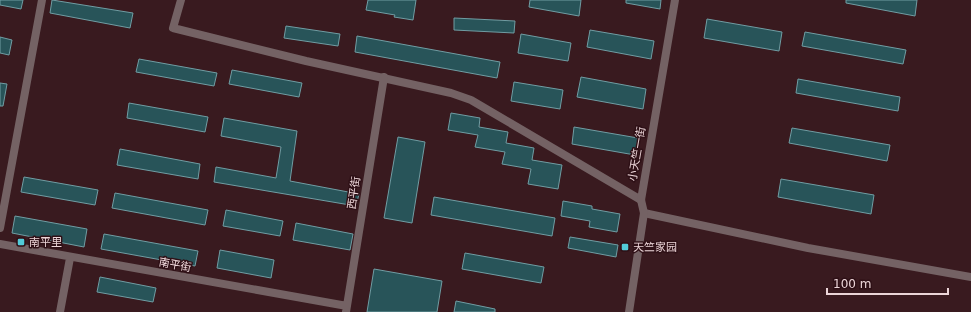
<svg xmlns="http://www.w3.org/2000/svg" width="971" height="312" viewBox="0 0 971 312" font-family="'DejaVu Sans','Noto Sans SC',sans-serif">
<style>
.building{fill:#285459;stroke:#709da3}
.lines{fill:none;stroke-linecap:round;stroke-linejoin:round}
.minor{stroke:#746264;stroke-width:8}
.tertiary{stroke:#746264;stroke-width:8}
.poi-dot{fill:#52cbd8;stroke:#2e1016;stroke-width:1.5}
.labels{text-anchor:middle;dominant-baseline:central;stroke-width:3;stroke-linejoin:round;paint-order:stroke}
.street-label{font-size:11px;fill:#ecd5d8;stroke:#2e1016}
.poi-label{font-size:11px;fill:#ecd5d8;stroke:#2e1016;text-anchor:start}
</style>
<rect width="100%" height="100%" fill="#391a1f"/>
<path class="building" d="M0,0H23L21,9L0,5Z
M52,0L133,13L130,28L50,13Z
M368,0H416L413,20L394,17L395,15L366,10Z
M530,0H581L579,16L529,7Z
M626,0H661L660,9L626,3Z
M846,0H917L915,16L846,3Z
M454,18L515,21L514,33L454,30Z
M707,19L782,32L779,51L704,38Z
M286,26L340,34L338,46L284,38Z
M590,30L654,41L651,59L587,47Z
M805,32L906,50L903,64L802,46Z
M521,34L571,43L568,61L518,53Z
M357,36L500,62L497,78L355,52Z
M0,37L12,40L9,55L0,53Z
M139,59L217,73L214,86L136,72Z
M232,70L302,83L299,97L229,84Z
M581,77L646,89L643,109L577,97Z
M798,79L900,97L898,111L796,93Z
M514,82L563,90L560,109L511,101Z
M0,83L7,84L3,106H0Z
M129,103L208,117L205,132L127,118Z
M451,113L480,118L479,127L508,132L506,143L534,148L532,160L562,165L558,189L528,184L531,169L502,164L505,152L475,147L478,135L448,130Z
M224,118L297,131L290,181L359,194L356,206L214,182L216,167L276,178L281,147L221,136Z
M574,127L638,138L635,155L572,144Z
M792,128L890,145L887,161L789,143Z
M398,137L425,142L412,223L384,218Z
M120,149L200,164L198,179L117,165Z
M24,177L98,190L95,205L21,192Z
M781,179L874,195L871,214L778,197Z
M115,193L208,210L205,225L112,208Z
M434,197L555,218L552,236L431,215Z
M563,201L592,206V209L620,214L617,232L589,227L590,221L561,216Z
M226,210L283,221L280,236L223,226Z
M15,216L87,229L84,247L12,233Z
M296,223L353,234L350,250L293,240Z
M104,234L198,251L195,266L101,249Z
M570,237L618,245L616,257L568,248Z
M220,250L274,260L271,278L217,268Z
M465,253L544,267L541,283L462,269Z
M374,269L442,281L437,312H367Z
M100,277L156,288L153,302L97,292Z
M456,301L495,309V312H454Z"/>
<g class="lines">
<path class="minor" d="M181,0L173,28L306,61L451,93L471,100L641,200
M644,213L808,248L971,277
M0,228L42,0"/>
<path class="tertiary" d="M0,244L347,306
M60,312L70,258
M346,312L384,77
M629,312L644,213L641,200L675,0"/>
</g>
<g class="poi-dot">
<rect x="17" y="238" width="8" height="8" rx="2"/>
<rect x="621" y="243" width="8" height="8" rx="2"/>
</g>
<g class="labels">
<g class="street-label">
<text transform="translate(637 154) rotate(-80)">小天竺一街</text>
<text transform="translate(354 193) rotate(-81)">西平街</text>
<text transform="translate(175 265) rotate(10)">南平街</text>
</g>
<g class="poi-label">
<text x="29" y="242">南平里</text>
<text x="633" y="247">天竺家园</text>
</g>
</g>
<path d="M827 288v6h121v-6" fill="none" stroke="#ecd5d8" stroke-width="2"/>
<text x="833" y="288" font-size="12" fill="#ecd5d8" stroke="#2e1016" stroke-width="3" paint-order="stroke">100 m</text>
</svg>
